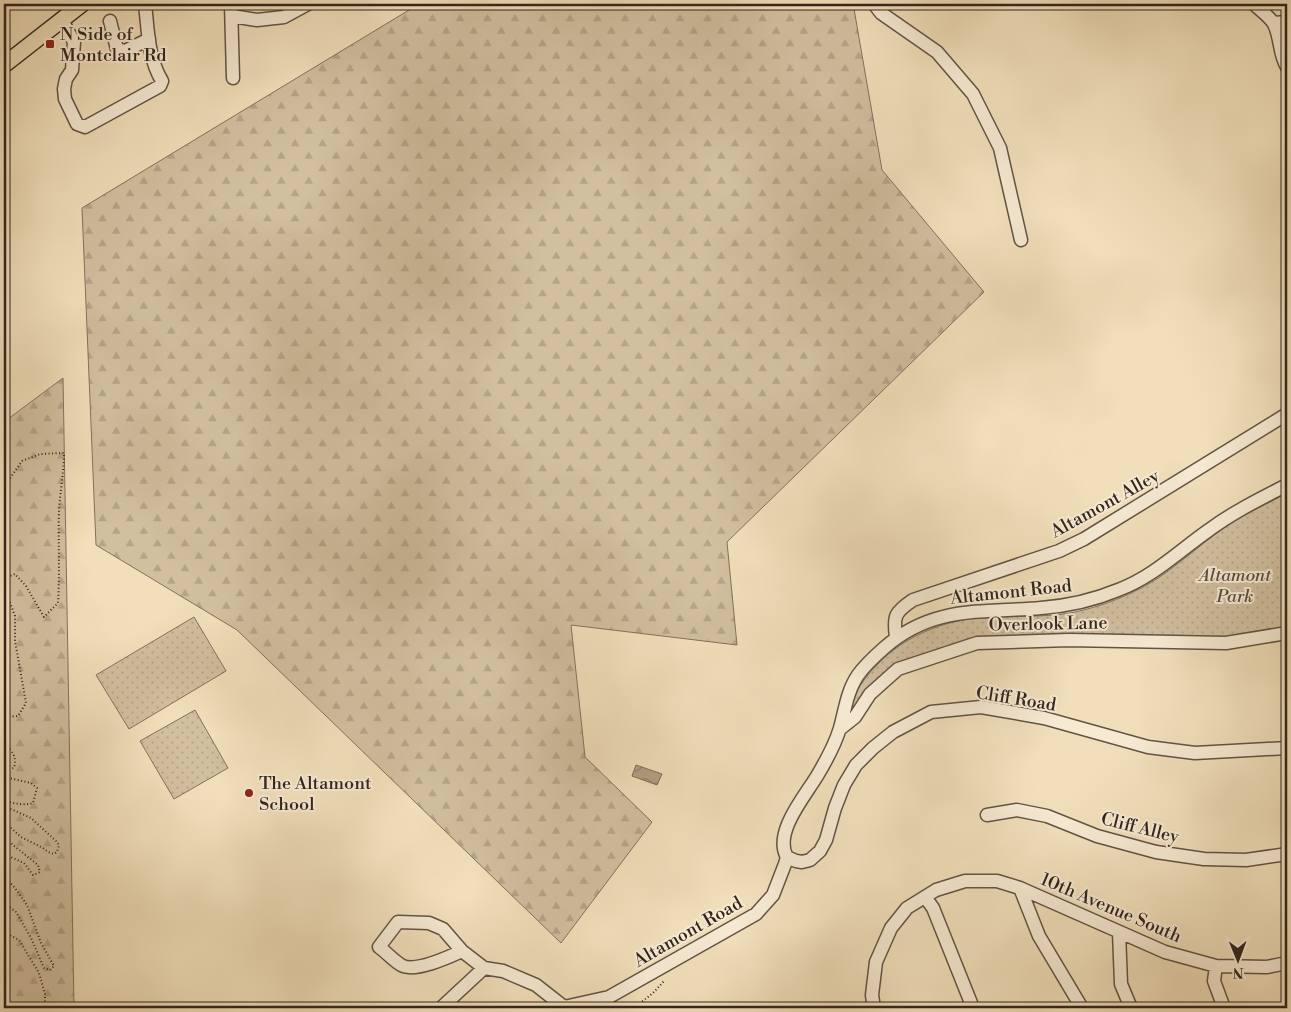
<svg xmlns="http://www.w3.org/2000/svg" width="1291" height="1012" viewBox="0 0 1291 1012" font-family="'Libre Bodoni',serif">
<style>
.forest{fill:url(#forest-firs);stroke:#82725e}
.park{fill:url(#park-dots);stroke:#82725e}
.water{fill:url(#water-waves);stroke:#7e6f5b}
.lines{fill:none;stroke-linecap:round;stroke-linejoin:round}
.minor-casing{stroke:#625444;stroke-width:15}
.major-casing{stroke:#32251d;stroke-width:18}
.path{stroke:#32251d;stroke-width:2;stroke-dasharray:1 2.5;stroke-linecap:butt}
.minor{stroke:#f6ead3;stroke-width:12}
.major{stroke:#f1dfbb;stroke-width:15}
.poi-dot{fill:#8f2418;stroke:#f6ead3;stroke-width:2}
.labels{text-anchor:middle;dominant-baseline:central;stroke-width:4;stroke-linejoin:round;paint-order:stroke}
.poi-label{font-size:18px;fill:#32251d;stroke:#f6ead3;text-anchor:start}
.street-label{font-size:18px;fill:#32251d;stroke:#f6ead3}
.park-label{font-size:18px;font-style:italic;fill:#5a4c3e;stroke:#f6ead3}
</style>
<defs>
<pattern id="forest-firs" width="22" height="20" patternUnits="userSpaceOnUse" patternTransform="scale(1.25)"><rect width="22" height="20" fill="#d1bfa0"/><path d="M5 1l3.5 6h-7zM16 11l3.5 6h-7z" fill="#b4a489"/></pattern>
<pattern id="park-dots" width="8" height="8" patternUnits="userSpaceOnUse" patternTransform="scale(1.25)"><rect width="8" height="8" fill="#d1bfa0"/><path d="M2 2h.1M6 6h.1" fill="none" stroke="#b4a489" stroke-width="1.8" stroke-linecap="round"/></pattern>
<pattern id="water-waves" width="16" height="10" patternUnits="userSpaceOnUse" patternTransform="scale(1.25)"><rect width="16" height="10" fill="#b0a085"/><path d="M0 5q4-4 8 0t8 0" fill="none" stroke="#90826c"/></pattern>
</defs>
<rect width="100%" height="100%" fill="#f1dfbb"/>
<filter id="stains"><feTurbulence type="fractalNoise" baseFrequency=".004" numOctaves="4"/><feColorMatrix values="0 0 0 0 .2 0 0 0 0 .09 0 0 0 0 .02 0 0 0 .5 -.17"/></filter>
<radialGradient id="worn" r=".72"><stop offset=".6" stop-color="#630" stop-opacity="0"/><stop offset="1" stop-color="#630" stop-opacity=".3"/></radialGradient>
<path class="forest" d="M419,4H850L854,9L882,170L984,292L727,542L737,645L571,625L585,757L652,822L561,943L237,630L96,545L82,208Z
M63,378L74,1008H4V422Z"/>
<path class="park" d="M1287,493V626L1251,635L1225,638L1014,637L915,657L851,713L849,712C852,694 864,679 875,667C903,636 943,621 983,617C1012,615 1042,618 1070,613C1091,609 1112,602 1131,593C1168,577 1195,547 1227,526C1246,513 1267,504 1287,493Z
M194,617L226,671L129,729L96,675Z
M195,710L228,768L174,799L140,741Z"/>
<path class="water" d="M636,765L662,774L657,785L632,776Z"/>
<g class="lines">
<defs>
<path id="minor" d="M231,4L233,78
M874,4L881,13L937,52L973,94L1000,148L1021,240
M1254,4C1260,10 1270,17 1274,24C1281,38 1279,55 1287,67
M232,16L257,20L284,17L308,4
M62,20L74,42L72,70L66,79L64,89L65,99L77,124L85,127L160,86L162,81C148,58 148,30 145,4
M110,21L117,49L125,51L149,39
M1274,23L1287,22
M896,637C893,616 895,612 913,600L1059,551L1084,539L1287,414
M840,729L855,717L870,694L898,669L977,643L1069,640L1226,643L1287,633
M987,815L1017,810L1047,816L1097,836L1156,852L1204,859L1246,860L1287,854
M787,857L796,861L802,862L810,860L820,851L826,840L835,808L844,785L856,765L873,748L893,732L931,712L981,707L1044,718L1148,747L1195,753L1287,748
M1020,888L1039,936L1082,1008
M925,897L933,908L973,1008
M1119,932L1121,984L1131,1008
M462,951L443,929L429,923L398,922L379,947C386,952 393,960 401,965C414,973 449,957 462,951L484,968
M1216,966L1214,981L1224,1008
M441,1008L484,968L503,971L536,985L564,1007L609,997L756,914L773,895L785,864L787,857C773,833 805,796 817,776C826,761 835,745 840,728C845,710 847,691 858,675C865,665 875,656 884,648C933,605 982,613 1041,608C1067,606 1094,600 1118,590C1153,577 1179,551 1209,530C1233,512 1260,499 1287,485
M874,1008L872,995L876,962L891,928L907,908L936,890L965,881H997L1020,888L1165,952L1216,966L1267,967L1287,963"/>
<path id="major" d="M4,65L82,4"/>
</defs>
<use href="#minor" class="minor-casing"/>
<use href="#major" class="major-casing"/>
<path class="path" d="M4,487L22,461L40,454L64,453C64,473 60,491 59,511C58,542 60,572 58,603L44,617L26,586L15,574L5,578L9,600L15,616V641L26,703L18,716L4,717
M4,745C13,751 17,757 14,768L9,769L4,766
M4,777L31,783L37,788L33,803C23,806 14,803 4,801
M4,806L31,818L56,841L59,845L57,852L54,854L48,852L43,848L21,837L11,828L4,825
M4,836L13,845L38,865L40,872L33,875L24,863L4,854
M4,876L15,888L27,905L41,943L54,966L50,970L44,968L31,938L16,912L4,903
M4,932L19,940L39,973L45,994V1008
M634,1008L653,993L665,980"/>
<use href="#minor" class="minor"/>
<use href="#major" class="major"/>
</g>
<g class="poi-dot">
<rect x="45" y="39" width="10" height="10" rx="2.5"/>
<circle cx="249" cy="793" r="5"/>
</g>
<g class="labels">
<g class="poi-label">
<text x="60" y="34">N Side of<tspan x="60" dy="21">Montclair Rd</tspan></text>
<text x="259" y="783">The Altamont<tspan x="259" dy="21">School</tspan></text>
</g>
<g class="street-label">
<text transform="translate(1105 504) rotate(-29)">Altamont Alley</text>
<text transform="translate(1011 592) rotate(-6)">Altamont Road</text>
<text transform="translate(1048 624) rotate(-1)">Overlook Lane</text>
<text transform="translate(1016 699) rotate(9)">Cliff Road</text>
<text transform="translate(1140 828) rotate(14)">Cliff Alley</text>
<text transform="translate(1111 908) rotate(23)">10th Avenue South</text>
<text transform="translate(688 932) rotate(-30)">Altamont Road</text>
</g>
<g class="park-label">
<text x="1235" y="575">Altamont<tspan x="1235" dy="21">Park</tspan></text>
</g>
</g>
<rect width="1291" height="1012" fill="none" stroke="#f1dfbb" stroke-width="20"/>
<rect x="5" y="5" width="1281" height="1002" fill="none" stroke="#32251d" stroke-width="2.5"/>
<rect x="10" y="10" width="1271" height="992" fill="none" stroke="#32251d"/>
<g transform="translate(1238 960) rotate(179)" stroke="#f6ead3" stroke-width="4" paint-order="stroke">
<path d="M0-4L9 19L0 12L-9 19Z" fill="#32251d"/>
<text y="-8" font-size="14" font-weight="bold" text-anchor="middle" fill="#32251d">N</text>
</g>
<rect width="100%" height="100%" filter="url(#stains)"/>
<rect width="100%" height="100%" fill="url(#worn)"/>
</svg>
